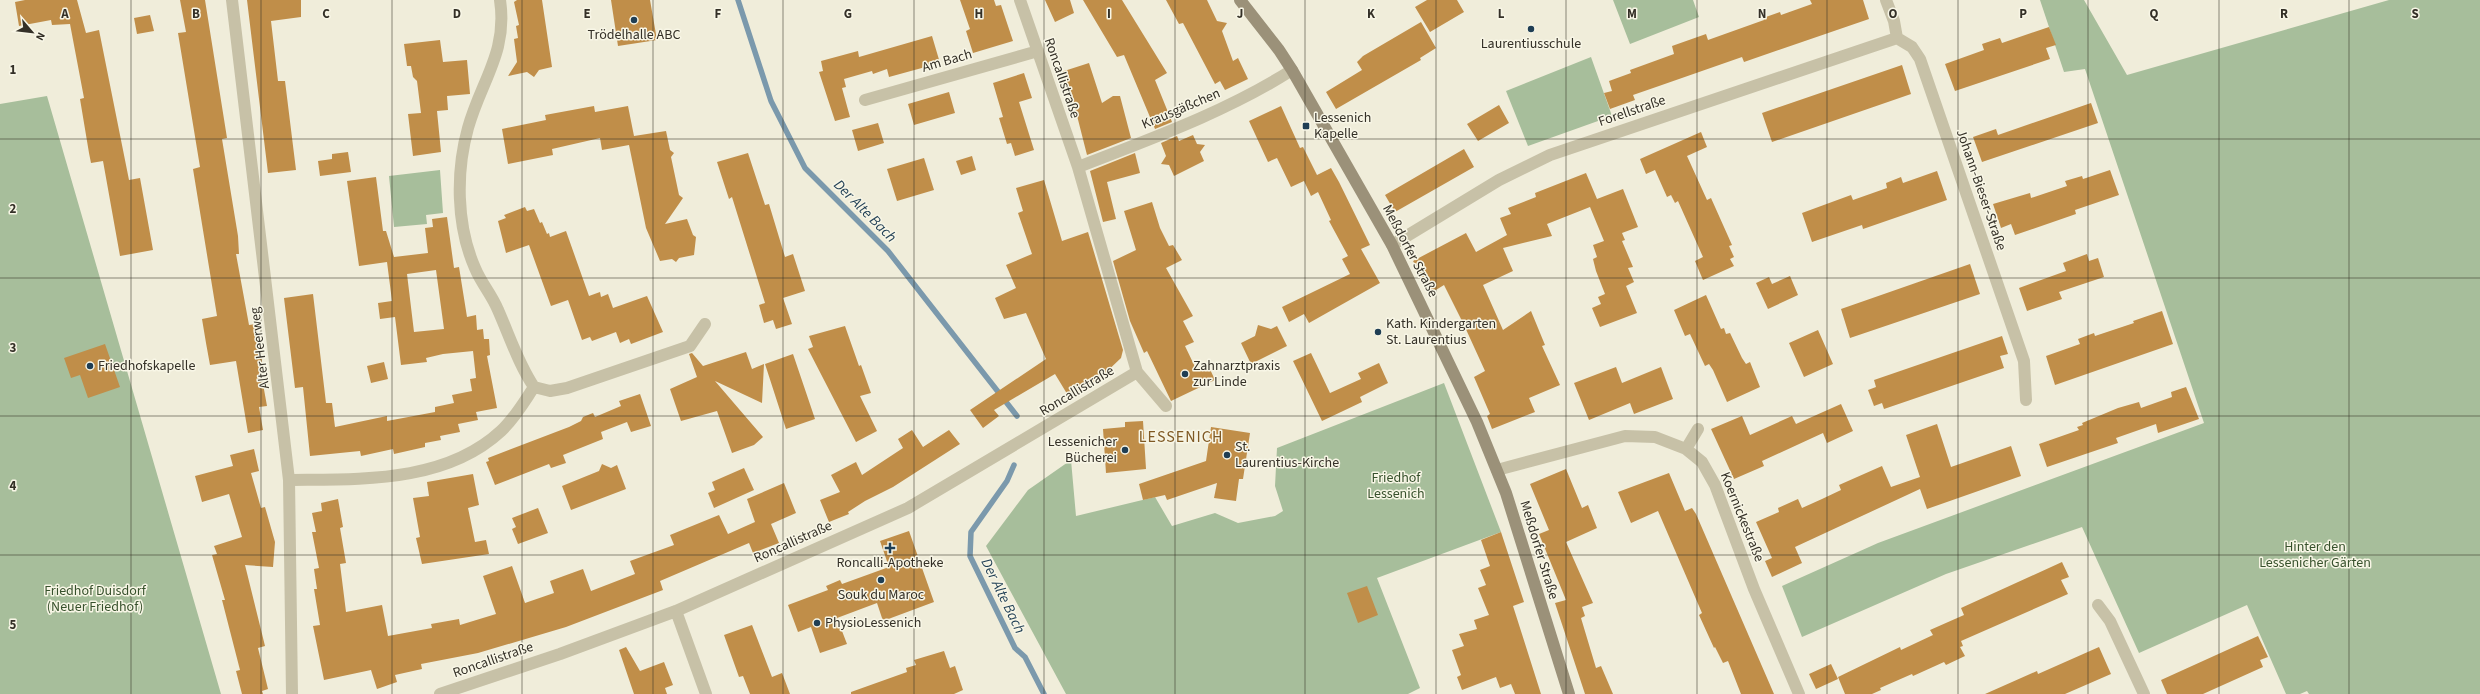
<svg xmlns="http://www.w3.org/2000/svg" width="2480" height="694" viewBox="0 0 2480 694" font-family="'Source Sans 3',sans-serif">
<style>
.green{fill:#a7be9b}
.lines{fill:none;stroke-linecap:round;stroke-linejoin:round}
.stream{stroke:#7b99ac;stroke-width:5.5}
.building{fill:#c08e49;fill-rule:evenodd}
.street{stroke:#c7c1a7;stroke-width:12}
.secondary{stroke:#9b9179;stroke-width:12}
.grid{fill:none;stroke:#343027;stroke-width:1;stroke-opacity:0.55}
.poi-dot{fill:#1f3e54;stroke:#f8f6e6;stroke-width:1.5}
.labels{text-anchor:middle;dominant-baseline:central;stroke-width:3;stroke-linejoin:round;paint-order:stroke}
.poi-label{font-size:14px;fill:#343027;stroke:#f8f6e6;text-anchor:start}
.street-label{font-size:14px;fill:#343027;stroke:#f8f6e6}
.park-label{font-size:14px;fill:#37512c;stroke:#f8f6e6}
.water-label{font-size:15px;font-style:italic;fill:#1f3e54;stroke:#f8f6e6}
.quarter-label{font-size:16px;letter-spacing:1px;fill:#7f5924;stroke:#f8f6e6}
.grid-label{font-size:13px;text-anchor:middle;font-weight:bold;fill:#343027;stroke:#f8f6e6;stroke-width:3;stroke-linejoin:round;paint-order:stroke}
</style>
<rect width="100%" height="100%" fill="#f0edda"/>
<path class="green" d="M1613,0H1693L1699,17L1630,44Z
M2040,0H2084L2127,75L2389,0H2480V694H2309L2307,691L2300,694H2286L2247,605L2139,653L2082,527L1946,574L1802,637L1782,586L1878,543L2204,423L2085,69L2064,72Z
M1591,57L1612,116L1528,146L1506,91Z
M47,96L221,694H0V104Z
M440,170L443,213L426,215L427,224L394,227L389,176Z
M1444,383L1501,532L1377,578L1420,688L1408,694H1066L986,546L1028,490L1071,460L1076,516L1155,497L1172,526L1215,513L1238,523L1275,516L1283,511L1275,486L1277,448Z"/>
<g class="lines">
<path class="stream" d="M738,0L771,101L805,168L888,251L1017,416
M1014,465L1007,481L971,532L970,556L1015,648L1025,657L1044,694"/>
</g>
<path class="building" d="M25,0H77L86,33L99,30L129,180L140,178L153,250L120,256L103,161L91,163L89,153L80,99L84,98L70,24L52,25L51,20L19,26L15,2Z
M180,0H205L227,138L222,139L238,236L239,254H236L249,325L256,324L260,345L262,362H259L267,406L259,407L263,430L248,433L236,361L210,365L206,343L202,319L217,316L193,169L200,167L178,33L186,32Z
M247,0H301V17L271,21L278,81H285L296,170L268,173Z
M517,0H542L552,67L539,70L534,77L527,72L508,76L517,62L514,39L518,38L516,26L519,25L514,2Z
M611,0H650L657,40L618,46Z
M960,0H994L996,6L1001,5L1013,41L973,53L966,31L970,29Z
M1045,0H1070L1074,13L1055,22Z
M1083,0H1122L1167,73L1155,80L1172,122L1155,129L1124,55L1117,57Z
M1166,0H1207L1217,21L1227,23L1222,31L1233,61L1238,58L1248,79L1225,90L1220,81L1215,84L1183,23L1179,24Z
M1427,0H1457L1464,12L1430,32L1415,7Z
M1810,0H1863L1869,19L1744,62L1742,57L1659,86L1633,95L1635,100L1610,109L1604,93L1612,91L1609,81L1631,73L1630,70L1674,54L1672,46L1706,34L1708,40L1764,20L1763,18L1780,12L1781,15L1812,4Z
M150,15L154,31L137,34L134,18Z
M1421,22L1436,48L1420,58L1421,60L1336,109L1326,92L1362,70L1357,62L1363,56Z
M2049,27L2056,45L2046,48L2050,59L1955,91L1945,64L1984,50L1982,44L2000,38L2002,43Z
M932,36L940,63L889,77L887,69L873,74L872,71L844,79L846,87L842,88L850,117L835,121L819,72L823,71L821,61L858,51L859,57Z
M440,40L443,62L467,60L470,94L447,96L448,110L437,111L441,152L413,156L408,114L421,113L417,81L413,77L411,66H407L404,44Z
M1089,63L1102,103L1113,96H1120L1131,138L1087,155L1071,92L1068,93L1061,72Z
M1902,65L1911,94L1772,142L1762,113Z
M1024,73L1032,98L1019,102L1034,150L1015,156L1011,143L1007,144L999,118L1003,117L993,83Z
M949,92L955,113L914,125L908,104Z
M2091,103L2098,123L1982,162L1973,137L1996,129L1998,135Z
M1499,105L1509,123L1478,141L1467,124Z
M594,106L595,112L628,106L634,136L666,131L670,150L674,153L671,157L679,195L683,198L665,224L687,219L693,235L696,237L694,255L679,258L676,262L672,259L660,261L646,228L629,145L602,150L600,138L552,149L553,155L508,164L502,129L546,120L545,115Z
M1281,106L1300,148L1303,147L1317,175L1331,168L1339,182L1370,245L1361,249L1380,283L1309,323L1304,314L1289,322L1282,307L1350,274L1342,259L1348,256L1329,221L1331,220L1318,192L1311,196L1304,181L1291,187L1277,158L1268,162L1249,121Z
M878,123L884,143L858,151L852,130Z
M1701,132L1707,147L1687,156L1707,200L1711,198L1732,245L1729,246L1734,257L1730,259L1734,266L1703,280L1695,261L1703,257L1678,201L1675,203L1671,195L1667,197L1655,170L1646,174L1640,159Z
M1193,135L1197,144L1205,145L1200,152L1204,161L1174,176L1169,165L1161,164L1166,156L1161,143L1177,136L1179,141Z
M1464,149L1474,167L1395,212L1385,195Z
M348,152L351,172L320,176L318,161L332,159V154Z
M748,153L765,205L769,204L785,257L793,254L805,291L783,298L792,324L776,329L773,320L764,323L759,305L765,303L732,197L729,199L717,162Z
M1135,153L1140,173L1107,182L1116,219L1103,222L1090,171Z
M972,156L976,170L961,175L956,161Z
M924,158L934,190L897,201L887,169Z
M2110,170L2119,195L2075,210L2076,214L2015,235L2011,224L2001,228L1993,204L2030,193L2031,198L2067,186L2065,181L2082,176L2083,179Z
M1937,171L1947,200L1863,229L1862,225L1812,242L1802,213L1851,195L1853,200L1887,188L1886,183L1901,177L1903,183Z
M1586,173L1597,199L1623,189L1638,227L1622,233L1625,240L1622,241L1633,267L1628,268L1634,282L1626,286L1637,313L1600,327L1592,308L1601,304L1598,297L1605,294L1596,271L1593,259L1597,257L1593,245L1604,241L1590,207L1547,224L1552,236L1503,248L1513,271L1483,285L1503,330L1531,311L1545,345L1542,346L1560,385L1529,398L1535,412L1492,429L1487,416L1490,414L1474,377L1485,371L1464,325L1444,285L1431,293L1413,261L1466,233L1476,252L1507,235L1500,218L1511,214L1508,208L1536,197L1535,193Z
M376,177L383,231H386L394,257L428,253L425,228L433,227L432,219L447,217L454,268L459,267L467,317L476,315L477,330L483,329L484,339H489L490,355L487,356L497,408L476,412L478,420L458,424L460,432L440,436L441,440L425,443V447L394,454L393,449L361,456L360,451L310,456L303,387L295,388L284,298L313,294L326,403H332L335,427L387,416V421L435,412V407L454,403L452,395L472,391L470,379L476,378L473,351L443,354L426,358L427,362L401,365L395,317L380,319L378,303L392,301L387,262L359,266L347,181ZM436,270L444,329L414,332L407,274Z
M1044,180L1062,241L1088,232L1123,350L1121,358L1100,378L1069,397L1055,374L994,410L999,416L983,428L970,410L1046,359L1026,313L1004,319L995,298L1016,288L1006,265L1032,254L1018,213L1023,211L1016,188Z
M1152,202L1160,228L1169,246L1173,245L1182,260L1166,268L1193,316L1183,321L1194,342L1185,346L1197,371L1208,365L1215,380L1171,401L1147,351L1144,353L1130,321L1113,261L1136,250L1124,211Z
M525,207L527,211L534,209L540,223L542,222L547,234L549,233L550,237L566,231L589,296L600,292L601,297L608,294L613,308L647,296L663,332L631,344L629,339L620,343L616,332L592,341L590,337L582,340L568,300L551,306L529,245L506,253L498,221L506,218L504,215Z
M2087,254L2089,261L2098,258L2104,277L2059,292L2062,299L2027,311L2019,288L2066,271L2063,263Z
M1970,264L1980,294L1850,338L1841,309Z
M1790,276L1798,295L1768,309L1756,283L1769,277L1772,284Z
M1706,295L1721,329L1724,328L1726,334L1730,333L1742,358L1746,364L1750,362L1760,387L1727,402L1713,370L1709,364L1705,366L1690,334L1685,336L1674,310Z
M2162,311L2173,344L2055,385L2046,356L2080,344L2078,339L2094,333L2095,336L2134,323L2133,321Z
M1258,325L1271,329L1277,326L1287,346L1251,364L1241,343L1255,336Z
M845,326L859,366L861,365L871,393L860,396L877,431L856,442L808,349L813,347L809,336Z
M1818,330L1833,364L1804,377L1789,343Z
M2002,336L2008,354L2000,356L2004,368L1884,409L1882,403L1874,406L1868,390L1876,387L1874,380Z
M105,344L120,387L88,398L80,375L71,378L64,358Z
M746,352L752,369L764,364L762,403L715,381L763,437L754,445L732,453L717,411L681,421L670,389L697,377L689,354L692,353L703,366Z
M1311,353L1330,393L1361,379L1358,373L1379,363L1388,383L1360,397L1362,402L1322,421L1293,361Z
M793,354L815,419L786,429L765,364Z
M384,362L388,379L371,383L367,366Z
M1616,367L1622,383L1661,367L1673,399L1634,414L1630,403L1589,420L1574,383Z
M2186,387L2199,419L2158,433L2156,424L2116,438L2118,443L2047,467L2039,444L2079,430L2077,427L2083,425L2082,423L2118,408L2139,402L2141,408L2172,397L2171,392Z
M640,394L651,426L631,432L627,422L601,432L603,439L563,455L566,463L551,468L549,464L495,485L486,462L489,461L488,458L569,427L581,421L583,417L593,413L595,417L621,406L619,401Z
M1841,404L1853,431L1827,443L1823,433L1762,461L1764,466L1734,479L1711,429L1742,416L1750,435L1792,416L1796,424Z
M1143,421L1146,469L1106,473L1103,429L1125,427V422Z
M1937,424L1951,467L2011,446L2021,476L1927,509L1920,489L1795,547L1802,563L1772,577L1765,561L1772,558L1756,522L1779,512L1778,508L1798,499L1802,508L1822,499L1841,490L1839,485L1882,466L1891,487L1920,477L1906,435Z
M1211,427L1250,433L1243,479H1239L1236,501L1214,498L1217,483L1167,500L1165,495L1143,500L1139,484L1206,461Z
M912,430L923,447L949,430L960,444L893,487L865,501L848,512L849,514L829,522L820,500L840,492L831,475L856,462L862,475L903,448L898,439Z
M254,449L259,471L251,473L261,508L265,507L275,542L273,567L245,565L265,646L258,648L268,689L262,691L263,694H242L236,671L240,670L222,600H225L212,555L217,554L214,546L242,537L229,494L202,502L195,476L233,466L230,455Z
M602,464L611,468L617,465L626,489L571,510L562,486L599,471Z
M744,468L754,490L714,508L708,493L715,490L712,482Z
M1566,469L1582,508L1588,505L1597,528L1566,542L1593,603L1582,607L1585,616L1581,618L1596,668L1601,666L1613,694H1585L1555,603L1566,600L1539,534L1549,530L1530,484Z
M1669,473L1685,511L1692,508L1696,514L1774,694H1741L1728,661L1723,663L1715,647L1714,648L1699,615L1702,613L1658,511L1631,523L1618,492Z
M473,474L479,505L468,508L475,542L486,540L489,554L422,564L416,538L420,537L413,498L429,496L427,482Z
M784,483L796,513L771,524L779,543L753,553L749,543L660,581L663,590L566,627L478,653L421,664L422,669L395,675L397,682L377,689L371,670L324,680L313,626L320,625L314,589H317L314,569L319,568L312,532H316L312,513L322,511L321,503L338,499L343,527L340,528L346,563L340,564L346,612L382,605L388,636L432,628L431,624L459,619L460,625L496,614L483,576L512,566L525,603L554,593L550,581L583,569L591,591L635,574L630,561L674,545L670,535L719,515L728,534L755,522L747,499Z
M538,508L548,533L518,544L512,529L516,527L512,518Z
M909,531L934,602L883,621L877,603L837,618L847,644L820,653L811,627L798,632L788,605L828,590L826,586L840,580L842,584L889,567L880,541Z
M1501,532L1524,602L1513,606L1541,694H1515L1511,684L1500,688L1496,677L1462,690L1457,677L1461,675L1452,650L1464,646L1459,634L1477,629L1474,620L1489,615L1478,588L1486,585L1480,570L1490,566L1481,540Z
M2062,562L2069,577L2061,580L2068,594L1961,641L1963,646L1960,647L1965,656L1946,665L1944,662L1913,676L1912,674L1880,688L1881,690L1872,694H1845L1838,677L1900,647L1901,650L1933,635L1930,630L1964,615L1961,608Z
M1367,586L1378,615L1358,623L1347,593Z
M752,625L772,677L782,673L790,694H750L743,676L739,677L724,635Z
M2258,636L2268,657L2260,660L2263,667L2203,694H2167L2161,680Z
M626,647L640,671L664,662L673,685L665,688L667,694H634L619,650Z
M2099,647L2111,674L2065,694H1985L2037,671L2038,674Z
M944,651L950,668L955,666L963,690L954,694H851V692L907,672L906,668L916,665L914,660Z
M1831,664L1838,679L1816,689L1809,674Z"/>
<g class="lines">
<path class="street" d="M232,0L289,480L292,694
M500,0C508,52 481,81 468,128C456,171 456,225 475,268C481,283 492,295 498,310C510,337 518,363 534,387L550,391L567,388L690,346L705,324
M1020,0L1078,167L1137,372L1166,406
M1886,0L1894,21L1897,38L1912,47L1920,59L2024,361L2026,400
M865,100L1038,51
M1078,167C1150,139 1226,112 1292,70
M1392,245L1499,180L1550,155L1897,38
M1686,449L1698,429
M1497,470L1625,436L1655,437L1686,449L1702,462L1715,485L1754,589L1799,694
M289,480C361,479 445,483 501,431C515,418 524,402 534,387
M2098,605L2110,621L2144,694
M676,611L706,694
M440,694L560,654L676,611L908,508L1137,372"/>
<path class="secondary" d="M1240,0L1279,50L1292,70L1392,245L1477,422L1506,493L1569,694"/>
</g>
<path class="grid" d="M131,0V694M261,0V694M392,0V694M522,0V694M653,0V694M783,0V694M914,0V694M1044,0V694M1175,0V694M1305,0V694M1436,0V694M1566,0V694M1697,0V694M1827,0V694M1958,0V694M2088,0V694M2219,0V694M2349,0V694M0,139H2480M0,278H2480M0,416H2480M0,555H2480"/>
<g class="poi-dot">
<circle cx="634" cy="20" r="4"/>
<circle cx="1531" cy="29" r="4"/>
<rect x="1302" y="122" width="8" height="8" rx="2"/>
<circle cx="1378" cy="332" r="4"/>
<circle cx="90" cy="366" r="4"/>
<circle cx="1185" cy="374" r="4"/>
<circle cx="1125" cy="450" r="4"/>
<circle cx="1227" cy="455" r="4"/>
<path d="M888 542h4v4h4v4h-4v4h-4v-4h-4v-4h4z"/>
<circle cx="881" cy="580" r="4"/>
<circle cx="817" cy="623" r="4"/>
</g>
<g class="labels">
<g class="poi-label">
<text x="634" y="35" text-anchor="middle">Trödelhalle ABC</text>
<text x="1531" y="44" text-anchor="middle">Laurentiusschule</text>
<text x="1314" y="118">Lessenich<tspan x="1314" dy="16">Kapelle</tspan></text>
<text x="1386" y="324">Kath. Kindergarten<tspan x="1386" dy="16">St. Laurentius</tspan></text>
<text x="98" y="366">Friedhofskapelle</text>
<text x="1193" y="366">Zahnarztpraxis<tspan x="1193" dy="16">zur Linde</tspan></text>
<text x="1117" y="442" text-anchor="end">Lessenicher<tspan x="1117" dy="16">Bücherei</tspan></text>
<text x="1235" y="447">St.<tspan x="1235" dy="16">Laurentius-Kirche</tspan></text>
<text x="890" y="563" text-anchor="middle">Roncalli-Apotheke</text>
<text x="881" y="595" text-anchor="middle">Souk du Maroc</text>
<text x="825" y="623">PhysioLessenich</text>
</g>
<g class="street-label">
<text transform="translate(947 61) rotate(-16)">Am Bach</text>
<text transform="translate(1062 78) rotate(71)">Roncallistraße</text>
<text transform="translate(1181 109) rotate(-23)">Krausgäßchen</text>
<text transform="translate(1632 111) rotate(-19)">Forellstraße</text>
<text transform="translate(1981 190) rotate(71)">Johann-Bieser-Straße</text>
<text transform="translate(1410 251) rotate(62)">Meßdorfer Straße</text>
<text transform="translate(260 348) rotate(-97)">Alter Heerweg</text>
<text transform="translate(1077 391) rotate(-31)">Roncallistraße</text>
<text transform="translate(1742 517) rotate(68)">Koernickestraße</text>
<text transform="translate(793 542) rotate(-24)">Roncallistraße</text>
<text transform="translate(1539 550) rotate(73)">Meßdorfer Straße</text>
<text transform="translate(493 660) rotate(-19)">Roncallistraße</text>
</g>
<g class="park-label">
<text x="1396" y="478">Friedhof<tspan x="1396" dy="16">Lessenich</tspan></text>
<text x="2315" y="547">Hinter den<tspan x="2315" dy="16">Lessenicher Gärten</tspan></text>
<text x="95" y="591">Friedhof Duisdorf<tspan x="95" dy="16">(Neuer Friedhof)</tspan></text>
</g>
<g class="water-label">
<text transform="translate(865 211) rotate(45)">Der Alte Bach</text>
<text transform="translate(1003 596) rotate(64)">Der Alte Bach</text>
</g>
<g class="quarter-label">
<text x="1181" y="437">LESSENICH</text>
</g>
</g>
<g class="grid-label">
<text x="65" y="18">A</text>
<text x="196" y="18">B</text>
<text x="326" y="18">C</text>
<text x="457" y="18">D</text>
<text x="587" y="18">E</text>
<text x="718" y="18">F</text>
<text x="848" y="18">G</text>
<text x="979" y="18">H</text>
<text x="1109" y="18">I</text>
<text x="1240" y="18">J</text>
<text x="1371" y="18">K</text>
<text x="1501" y="18">L</text>
<text x="1632" y="18">M</text>
<text x="1762" y="18">N</text>
<text x="1893" y="18">O</text>
<text x="2023" y="18">P</text>
<text x="2154" y="18">Q</text>
<text x="2284" y="18">R</text>
<text x="2415" y="18">S</text>
<text x="13" y="74">1</text>
<text x="13" y="213">2</text>
<text x="13" y="352">3</text>
<text x="13" y="490">4</text>
<text x="13" y="629">5</text>
</g>
<g transform="translate(32 32) rotate(118)" stroke="#f8f6e6" stroke-width="3" paint-order="stroke">
<path d="M0-3L7 15L0 10L-7 15Z" fill="#343027"/>
<text y="-6" font-size="11" font-weight="bold" text-anchor="middle" fill="#343027">N</text>
</g>
</svg>
